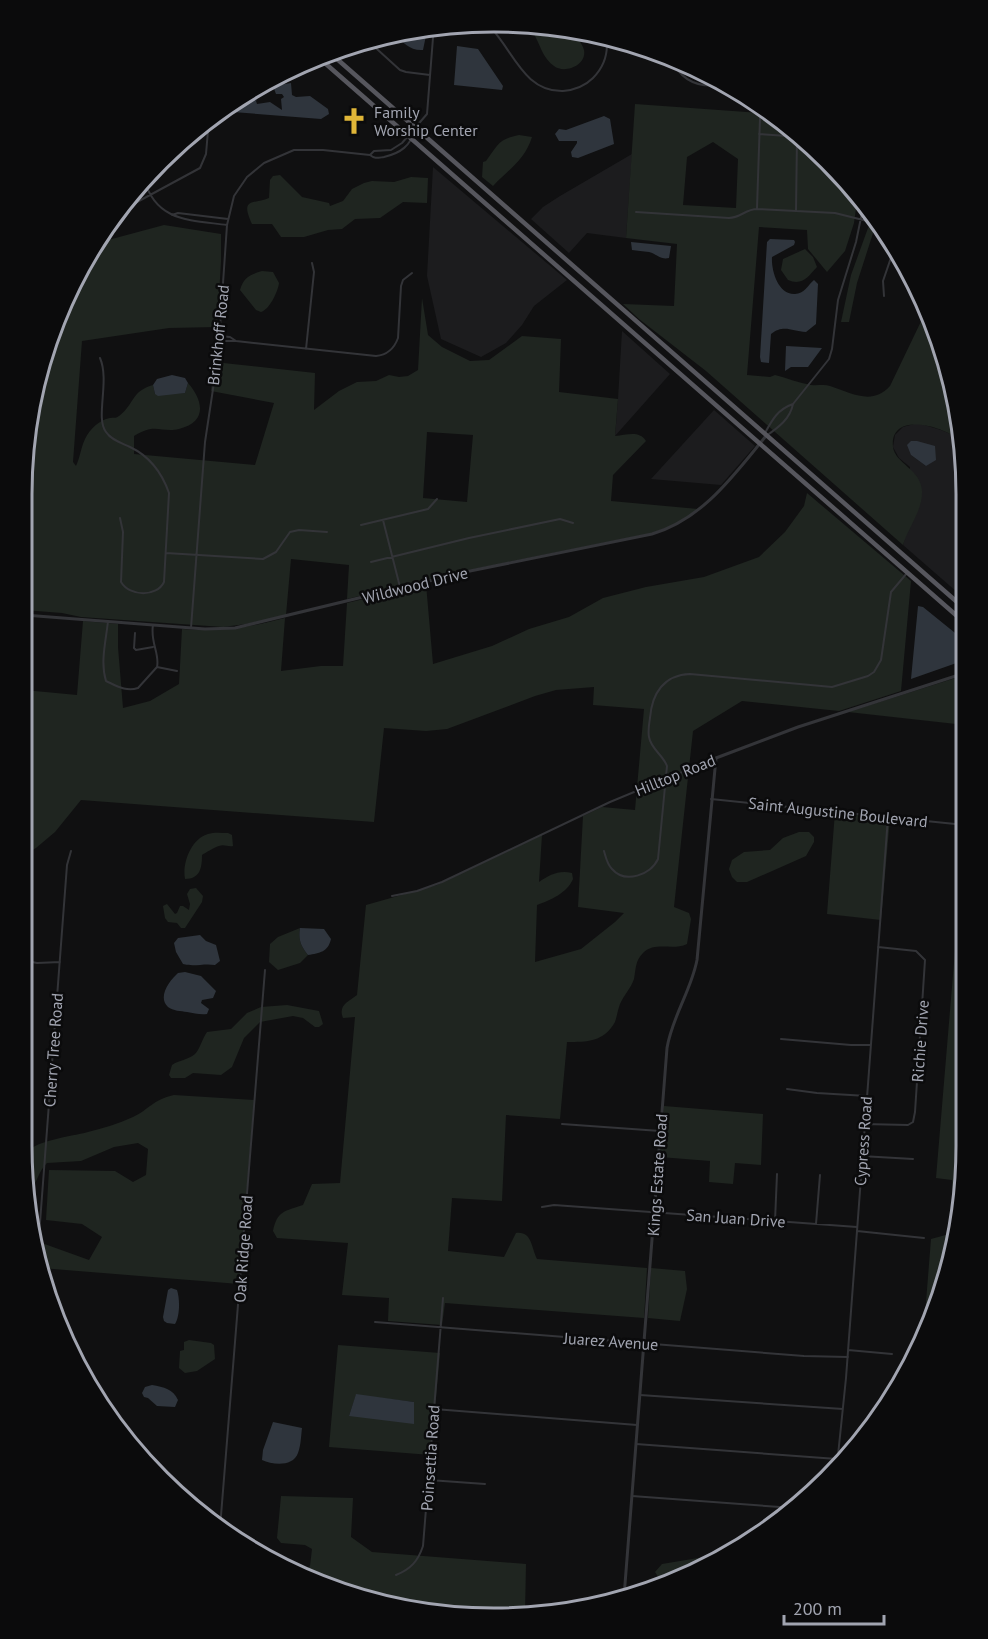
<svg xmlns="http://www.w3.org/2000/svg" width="988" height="1639" viewBox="0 0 988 1639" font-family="'PT Sans',sans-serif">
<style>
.built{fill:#1c1c1e;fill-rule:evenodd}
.green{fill:#1f2520;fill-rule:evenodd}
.water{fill:#2f353d}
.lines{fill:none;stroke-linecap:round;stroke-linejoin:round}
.minor{stroke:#333438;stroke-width:2}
.tertiary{stroke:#333438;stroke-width:3}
.trunk{stroke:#56565d;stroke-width:4.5}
.labels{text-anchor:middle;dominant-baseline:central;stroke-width:5;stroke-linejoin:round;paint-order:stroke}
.poi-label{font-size:16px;fill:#a2a5b1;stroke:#0b0b0c;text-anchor:start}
.street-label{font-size:16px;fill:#a2a5b1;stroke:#0b0b0c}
.rim{fill:none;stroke:#a2a5b1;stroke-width:3}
</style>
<rect width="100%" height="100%" fill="#101011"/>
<path class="built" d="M632,154L626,238L587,233L569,253L531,219L543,207L560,196Z
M433,167L567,280L534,306L522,325L506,343L481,357L441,339L427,276Z
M622,331L670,374L615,436L618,399Z
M714,410L755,446L721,485L651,479Z
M914,424H921L941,430L951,434L963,444L966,463L965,599L903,545L906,534L910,467L899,458L893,447L895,435L903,427ZM935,446L926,466L911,455Z"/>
<path class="green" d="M526,22L572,30C575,36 583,44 584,50C587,66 564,74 554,66C544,59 541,48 536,38C534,33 529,27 526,22Z
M635,104L774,114L782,119L850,182L858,194L854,223L845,251L827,272L808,249L807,230L759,227L747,375L770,377L775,375C787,378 799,383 811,385C818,386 824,384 830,386C852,393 872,406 890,386L926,311L951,371L963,444C950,427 889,409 893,447C895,464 923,470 922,493C922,511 908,528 903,545L706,371L639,319L623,304L674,306L677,244L626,238ZM713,142L738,159L736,208L683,205L687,157Z
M519,135L532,137C525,160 508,170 493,186L482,177L483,162L486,161C498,145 498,139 519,135Z
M280,175L302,197L329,203L330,206L343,201L352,189L364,183L372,181L394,182L411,177L428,178L427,203L403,202L380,218L355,219L342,229L328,230L304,237H281L272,224H252C239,196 255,205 269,198L270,180L273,176Z
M164,225L221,234V262L217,327L169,328L82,341L73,462L76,466C80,458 81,447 85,439C90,429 99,420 110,418C116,417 114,419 119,416C135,404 130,392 153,385L155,394L185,393L188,383C203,400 208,422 179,429C160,433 156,422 134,436V454L255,465L274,403L211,391L214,362L315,373L314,410L339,391L357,382L376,381L389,375L399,377L408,376L418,370L422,298L428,335L442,347L470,361L489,360L522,336L561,339L559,392L618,399L615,436C627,435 639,430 646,441L613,475L611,501L698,509L676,524L652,533L469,570L347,599L349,565L291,559L286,615L246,624L223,627L81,617L62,613L24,610L25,433L57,313L97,243ZM427,432L473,435L467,502L423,498Z
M870,226L875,227L857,283L849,322H841L851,275L868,228Z
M805,249L813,257L817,267C808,277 802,286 788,280L781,270L783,259Z
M262,271L273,272L279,283C278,292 269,310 261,312L256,310L240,290C244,277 249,275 262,271Z
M807,493L911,581L901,691L839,711L742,701L693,731L674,907L689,913L691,919L687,944C673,951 655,941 643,953C635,961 636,969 634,979C631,988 624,995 620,1004C618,1009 617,1016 615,1022C604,1042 587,1042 567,1042L560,1119L506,1115L502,1201L452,1198L448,1251L504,1257L516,1233C532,1231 531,1247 537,1259L647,1268L644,1318L445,1303L442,1325L388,1321L389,1298L342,1295L348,1243L277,1238L273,1231C277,1211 285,1211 303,1205L312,1184L340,1183L355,1017L343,1018C338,1005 348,1002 357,995L366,905L437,885L542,835L539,882C550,875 558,870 572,873L573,879C567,893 551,900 537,905L535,962L581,949L615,922L624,913L578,907L583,816L602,807L635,810L644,709L593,705L594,687L556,690L535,696L447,729L426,731L384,728L374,822L81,800L55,832L36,848L23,855L24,690L77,695L83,621L118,624V647L123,708L150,701L179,684L182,629C222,632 247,628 285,618L281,671L321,666H343L347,603L426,584L433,664L492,646L529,629L569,617L603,598L646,587L704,577L759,557L785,532L804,506Z
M965,675V725L848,712Z
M965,746V771L960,768L958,751Z
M835,812L890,818L881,920L827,914Z
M799,832H809L814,837V842L806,856L747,882H737L732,877L729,869L732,860L744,852L770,850L783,838Z
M228,833L232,835L233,846C228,847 224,844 219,846C215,847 205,853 202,855C202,868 200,879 185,879C182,863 191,839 208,834C214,832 222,833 228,833Z
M196,888L203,896L202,902L185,928H181L177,923L168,922L165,918L163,906L167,904L175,914L177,913L180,906H183L189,910L190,904L187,894L190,889Z
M957,927H964L963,1206L931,1326L923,1340L931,1239L953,1233L952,1180L936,1178Z
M300,928C298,940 301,946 308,955L300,963L278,970L269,962L270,944L278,937Z
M287,1005L319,1011L323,1024L319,1027H315L303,1018L293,1016L260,1022L244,1038L232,1067L221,1075L193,1073L185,1078H171L169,1075L172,1065C179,1060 188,1060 195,1054C200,1049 202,1039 207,1032L231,1029L247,1013L261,1007Z
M174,1095L254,1100L239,1284L41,1268L33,1219L37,1220L39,1242L89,1260L102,1237L82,1224L46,1220L49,1170L115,1171L133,1182L146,1175L148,1149L138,1143L114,1147L81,1161L47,1163C38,1171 38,1183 29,1191L23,1156C33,1140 70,1137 88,1132C103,1128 118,1124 133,1117C150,1109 152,1100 174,1095Z
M664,1106L763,1114L761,1165L735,1163L733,1184L709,1182L710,1161L660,1157Z
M651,1268L685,1271L687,1289L680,1321L648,1318Z
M189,1340L211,1343L214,1345L215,1359L197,1371L185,1373L179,1368L180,1351L184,1350V1342Z
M338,1345L440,1353L431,1455L329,1447ZM356,1395L414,1402L349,1416Z
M281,1496L353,1498L351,1537L372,1552L526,1564L525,1613L494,1618L342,1593L293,1569L306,1570L310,1566L312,1549L305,1545L281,1543L277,1538Z
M716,1555L663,1584L655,1572L662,1564Z"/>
<path class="water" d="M428,26L423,50C410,51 403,42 394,34Z
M457,46L478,49L503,86L502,90L454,85Z
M291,83L292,95L296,97L310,96L328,109L329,114L321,119L233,112L234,101L249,90L261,91L256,101L257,104L270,102L282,110L281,99L284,97L282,94H276L273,86Z
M604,116L610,119L614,144L578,158L572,157L571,152L577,143V141H559L555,134L559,129L566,130Z
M770,239L794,240L795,242L794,245L772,257C771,270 778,295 795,294C804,294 808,285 814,280L818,284L816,324L806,332C792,331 783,324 771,334L769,363L761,362L760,357L767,242Z
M631,242L671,246L669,258C660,260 657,254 649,252C643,251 637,251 632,250Z
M786,346L822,348L808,367H791L785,371Z
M172,375L185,378L188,383L185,393L158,396L155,394L153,385L157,379Z
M911,441H917L935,446L936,460L926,466L911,455L907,445Z
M918,606L923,607L965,641V660L911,679Z
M300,928L324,929L331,939C328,952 320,953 308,955C301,946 298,940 300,928Z
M200,935L206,941L216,945L220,961L215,965C204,963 194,967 183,964L176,952L174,943L178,938Z
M185,972L201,976L216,991L213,998L202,1000L201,1003L209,1009L207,1014C200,1015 194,1013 187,1012C181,1011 173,1011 168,1007C157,997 170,980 178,973Z
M171,1288L177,1290C180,1299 180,1316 175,1324L167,1323L164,1321L163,1317L168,1290Z
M152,1385C164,1387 173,1389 178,1400L175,1407L157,1406L148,1398L144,1397L142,1393L145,1387Z
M356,1394L414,1402V1424L349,1416Z
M273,1422L302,1428C301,1436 301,1445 298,1453C293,1467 273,1465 262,1460L263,1450Z"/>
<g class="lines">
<path class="minor" d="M468,24L492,29C514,53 525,92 563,91C574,90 585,86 593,78C605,66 609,52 606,35
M367,40L400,70L406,72L430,75
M671,58C681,82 701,89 726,84
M759,134L801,137
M370,155L374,151L391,150L402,143L427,114L434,25
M144,179C156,222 190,220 227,225
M757,208L760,118
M116,211L126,208L200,168L206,154L209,119
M796,211L797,137
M636,212L729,218C740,218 746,209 757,209L835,213L879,224
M172,215L178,213L228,219
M884,296L883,281L895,246
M219,336L230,337L236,341
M219,341H236L376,356C387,355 394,349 398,338L401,286L403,280L412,273
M306,349L314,272L312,263
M100,358C110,381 95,418 106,432C111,440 122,443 130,447C149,456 162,473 169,493L164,582C157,597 130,597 121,582L123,532L120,518
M765,433C772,420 778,409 793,404
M766,436C779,427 790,419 793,404L829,359L832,349L838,300L856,242L864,203
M383,520L400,587
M361,525L428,509L437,499
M166,553L263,559L276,552L290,532L299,530L327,532
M371,562L469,538L560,519L573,523
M108,621C106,641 100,662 106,681C117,686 126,692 138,688L157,667
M153,625C150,642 160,654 157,667
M191,628L205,442L218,356L227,225L234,196L247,177L264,163L294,150H323L370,155C375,159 377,158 384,157C401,153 410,146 416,129
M135,633L134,648L136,650L153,647
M157,667L177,671
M711,799L965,825
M604,851C606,858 607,864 612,869C625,884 651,875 658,859L667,766C663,755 651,749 649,737C648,732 649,724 650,718C652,693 664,675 690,674L832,687L868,676L874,672L881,660L891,592L907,573
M392,896L417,891L442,882L610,802L716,758
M22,960L37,963L60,962
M781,1039L851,1045H871
M787,1089L817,1093L867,1096
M562,1124L660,1131
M864,1124L908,1125L913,1122L915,1112L925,960L916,951L878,947
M861,1156L913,1159
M542,1207L554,1205L857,1227
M775,1221L777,1174
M816,1224L820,1175
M957,1229L955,1215L963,1107
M857,1231L924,1238
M38,1249L67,865L71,851
M375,1322L804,1356L848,1357
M848,1350L892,1354
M640,1395L843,1409
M434,1409L637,1425
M636,1444L837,1459
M837,1465L846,1378L888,817
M429,1480L485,1484
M632,1496L794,1508
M220,1528L265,970
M396,1575C411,1569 418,1561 423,1546L443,1298"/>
<path class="tertiary" d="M24,615L205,629L235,628L470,571L652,534C703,519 734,475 766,436
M624,1597L667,1048C672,1017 691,991 697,960L716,758L798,727L965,673"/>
<path class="trunk" d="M329,52L965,609
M318,57L965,623"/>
</g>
<defs>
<symbol id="church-bare" viewBox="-9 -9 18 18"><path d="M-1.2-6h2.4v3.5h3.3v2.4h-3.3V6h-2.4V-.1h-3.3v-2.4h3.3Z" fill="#e0b638" stroke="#0b0b0c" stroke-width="2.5" paint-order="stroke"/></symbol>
</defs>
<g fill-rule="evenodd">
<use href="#church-bare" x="335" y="102" width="38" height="38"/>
</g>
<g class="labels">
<g class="poi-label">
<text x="374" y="112">Family<tspan x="374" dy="18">Worship Center</tspan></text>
</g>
<g class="street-label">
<text transform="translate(218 335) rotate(-84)">Brinkhoff Road</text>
<text transform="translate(415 585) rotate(-14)">Wildwood Drive</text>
<text transform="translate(675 775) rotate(-22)">Hilltop Road</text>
<text transform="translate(838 812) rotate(6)">Saint Augustine Boulevard</text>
<text transform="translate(920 1041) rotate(-86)">Richie Drive</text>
<text transform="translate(53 1050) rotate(-86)">Cherry Tree Road</text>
<text transform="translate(863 1141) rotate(-86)">Cypress Road</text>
<text transform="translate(657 1175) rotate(-86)">Kings Estate Road</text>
<text transform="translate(736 1218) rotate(4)">San Juan Drive</text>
<text transform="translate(243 1249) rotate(-86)">Oak Ridge Road</text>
<text transform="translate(611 1341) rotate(4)">Juarez Avenue</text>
<text transform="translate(430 1458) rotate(-86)">Poinsettia Road</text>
</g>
</g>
<path d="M0 0H988V1639H0ZM494 32H494A462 462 0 0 1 956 494V1146A462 462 0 0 1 494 1608H494A462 462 0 0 1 32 1146V494A462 462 0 0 1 494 32Z" fill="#0b0b0c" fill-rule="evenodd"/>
<path class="rim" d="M494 32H494A462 462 0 0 1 956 494V1146A462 462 0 0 1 494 1608H494A462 462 0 0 1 32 1146V494A462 462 0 0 1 494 32Z"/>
<path d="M784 1615v9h100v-9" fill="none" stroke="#a2a5b1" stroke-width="3"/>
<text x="793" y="1615" font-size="18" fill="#a2a5b1" stroke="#0b0b0c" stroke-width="4.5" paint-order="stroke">200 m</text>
</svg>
